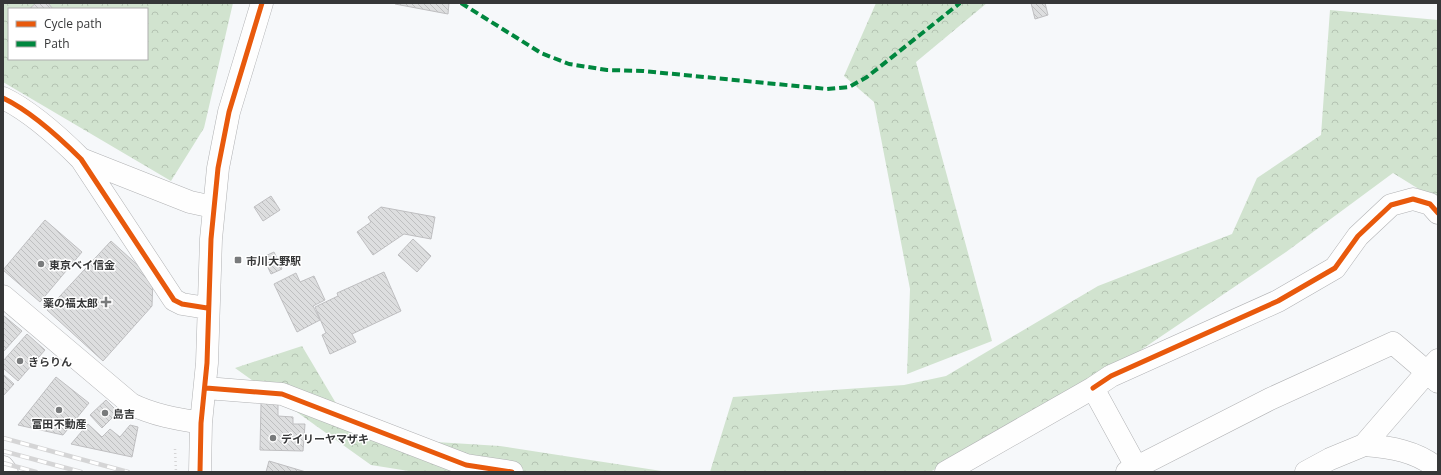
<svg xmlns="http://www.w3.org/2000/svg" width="1441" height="475" viewBox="0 0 1441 475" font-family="'Open Sans','Noto Sans JP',sans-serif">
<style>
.forest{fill:url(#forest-crowns);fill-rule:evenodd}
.building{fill:url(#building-back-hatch);stroke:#bfbfc1}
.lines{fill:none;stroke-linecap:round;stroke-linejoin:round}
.minor-casing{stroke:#b1b2b4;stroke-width:23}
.path{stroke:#d5d5d6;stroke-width:2.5;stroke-dasharray:1 3;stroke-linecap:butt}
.minor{stroke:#fefefe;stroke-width:22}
.rail-casing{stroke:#d5d5d6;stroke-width:4.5}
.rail{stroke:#fff;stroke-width:3;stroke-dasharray:9;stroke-linecap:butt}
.quiet{stroke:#00873e;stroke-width:4;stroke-dasharray:8 4;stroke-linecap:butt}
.cycleway-casing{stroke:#fff;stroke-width:8}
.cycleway{stroke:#e8590c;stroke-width:5}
.poi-dot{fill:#797b7c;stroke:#fff;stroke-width:1.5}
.labels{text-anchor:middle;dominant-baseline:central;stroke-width:3;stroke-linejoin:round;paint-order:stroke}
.poi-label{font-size:11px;font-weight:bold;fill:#363738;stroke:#fff;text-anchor:start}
</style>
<defs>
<pattern id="forest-crowns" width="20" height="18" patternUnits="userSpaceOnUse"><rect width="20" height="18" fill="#d1e3cf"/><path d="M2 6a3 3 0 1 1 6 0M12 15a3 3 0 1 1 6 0" fill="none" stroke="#b4c3b2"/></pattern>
<pattern id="building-back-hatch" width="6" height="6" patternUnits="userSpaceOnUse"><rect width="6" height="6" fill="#dddedf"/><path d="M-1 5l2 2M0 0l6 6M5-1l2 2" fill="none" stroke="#bebfc0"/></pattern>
</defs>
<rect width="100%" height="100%" fill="#f6f8fa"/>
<path class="forest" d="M3,3H233L204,128L171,181L3,82ZM9,9H147V59H9Z
M876,3H987L916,62L992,341L907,374L910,289L874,102L844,76Z
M1330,10L1438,20V201L1393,173L1286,252L1089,385L930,472H710L733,397L904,385L946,376L1098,286L1232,234L1257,178L1321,135Z
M302,346L356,437L500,446L668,472H415L371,465L235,368Z"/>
<path class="building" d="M36,3H48L53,9H29Z
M395,3H449L448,14L395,4Z
M1031,3H1045L1048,15L1035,19Z
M271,196L280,210L263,221L254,207Z
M381,207L435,217L431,239L404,234L373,255L357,232L371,222L368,217Z
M45,220L82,252L40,302L3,270Z
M413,239L431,256L417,272L398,255Z
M111,241L153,279L152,306L103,361L47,310Z
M274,252L282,269L271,274L263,257Z
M384,272L401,311L352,334L356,342L330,354L322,335L326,333L315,307L338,296L337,293Z
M296,273L300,282L314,276L325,300L313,306L320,320L297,332L274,284Z
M3,315L22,331L3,352Z
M27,334L45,350L18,381L3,368V361Z
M3,374L14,384L3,396Z
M56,377L89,403L63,435L18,425Z
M106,400L118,412L102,428L90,415Z
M261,403L278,404V416L293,417V424H305L303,451L260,450Z
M88,424L102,437L110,429L120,437L130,425L138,427L132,457L71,444Z
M269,461L306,472H266Z"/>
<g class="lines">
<defs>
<path id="minor" d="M3,98C30,111 59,137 81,159L174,300L182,304L207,308
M81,159L190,202L213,207
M3,296L131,404C153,415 177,419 201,423
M206,388L282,394L466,465L512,472
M1093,388L1111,376L1278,301L1335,268L1358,236L1391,205L1413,199L1430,204L1438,213
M1364,445C1390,447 1417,451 1438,469
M3,467L7,472
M200,472L201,423L207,363L211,239L218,168L229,112L262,3
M946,472L1093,388L1139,472
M1127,472L1270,399L1393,343L1427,372L1438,360
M1306,472L1330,459L1364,445L1427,372L1438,382"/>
</defs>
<use href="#minor" class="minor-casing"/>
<path class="path" d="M175,449L176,472"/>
<use href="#minor" class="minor"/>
<defs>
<path id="rail" d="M3,438L128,472
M3,451L81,472
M3,463L36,472"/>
</defs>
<use href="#rail" class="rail-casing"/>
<use href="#rail" class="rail"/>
<path class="quiet" d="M461,3L541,53L569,64L607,70L643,71L827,89L849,87L867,77L960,3"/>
<defs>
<path id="cycleway" d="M3,98C30,111 59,137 81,159L174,300L182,304L207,308
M206,388L282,394L466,465L512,472
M1093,388L1111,376L1278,301L1335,268L1358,236L1391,205L1413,199L1430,204L1438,213
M200,472L201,423L207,363L211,239L218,168L229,112L262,3"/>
</defs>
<use href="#cycleway" class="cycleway-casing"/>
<use href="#cycleway" class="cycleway"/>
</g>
<g class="poi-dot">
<rect x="234" y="256" width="8" height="8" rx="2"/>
<circle cx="41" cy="264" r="4"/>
<path d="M104 296h4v4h4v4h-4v4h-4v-4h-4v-4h4z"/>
<circle cx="20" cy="361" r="4"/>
<circle cx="59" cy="410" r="4"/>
<circle cx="105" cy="413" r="4"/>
<circle cx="273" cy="438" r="4"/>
</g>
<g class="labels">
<g class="poi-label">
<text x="246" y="260">市川大野駅</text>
<text x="49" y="264">東京ベイ信金</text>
<text x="98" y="302" text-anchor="end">薬の福太郎</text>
<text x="28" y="361">きらりん</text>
<text x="113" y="413">島吉</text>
<text x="59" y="423" text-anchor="middle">富田不動産</text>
<text x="281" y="438">デイリーヤマザキ</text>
</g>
</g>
<rect width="1441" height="475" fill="none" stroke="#363738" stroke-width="8"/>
<rect x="8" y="8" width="140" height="52" fill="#ffffff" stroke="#afafaf"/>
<rect x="16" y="21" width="20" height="6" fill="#e8590c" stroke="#afafaf"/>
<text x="44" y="28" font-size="12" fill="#363738">Cycle path</text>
<rect x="16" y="41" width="20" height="6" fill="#00873e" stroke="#afafaf"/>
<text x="44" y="48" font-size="12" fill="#363738">Path</text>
</svg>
